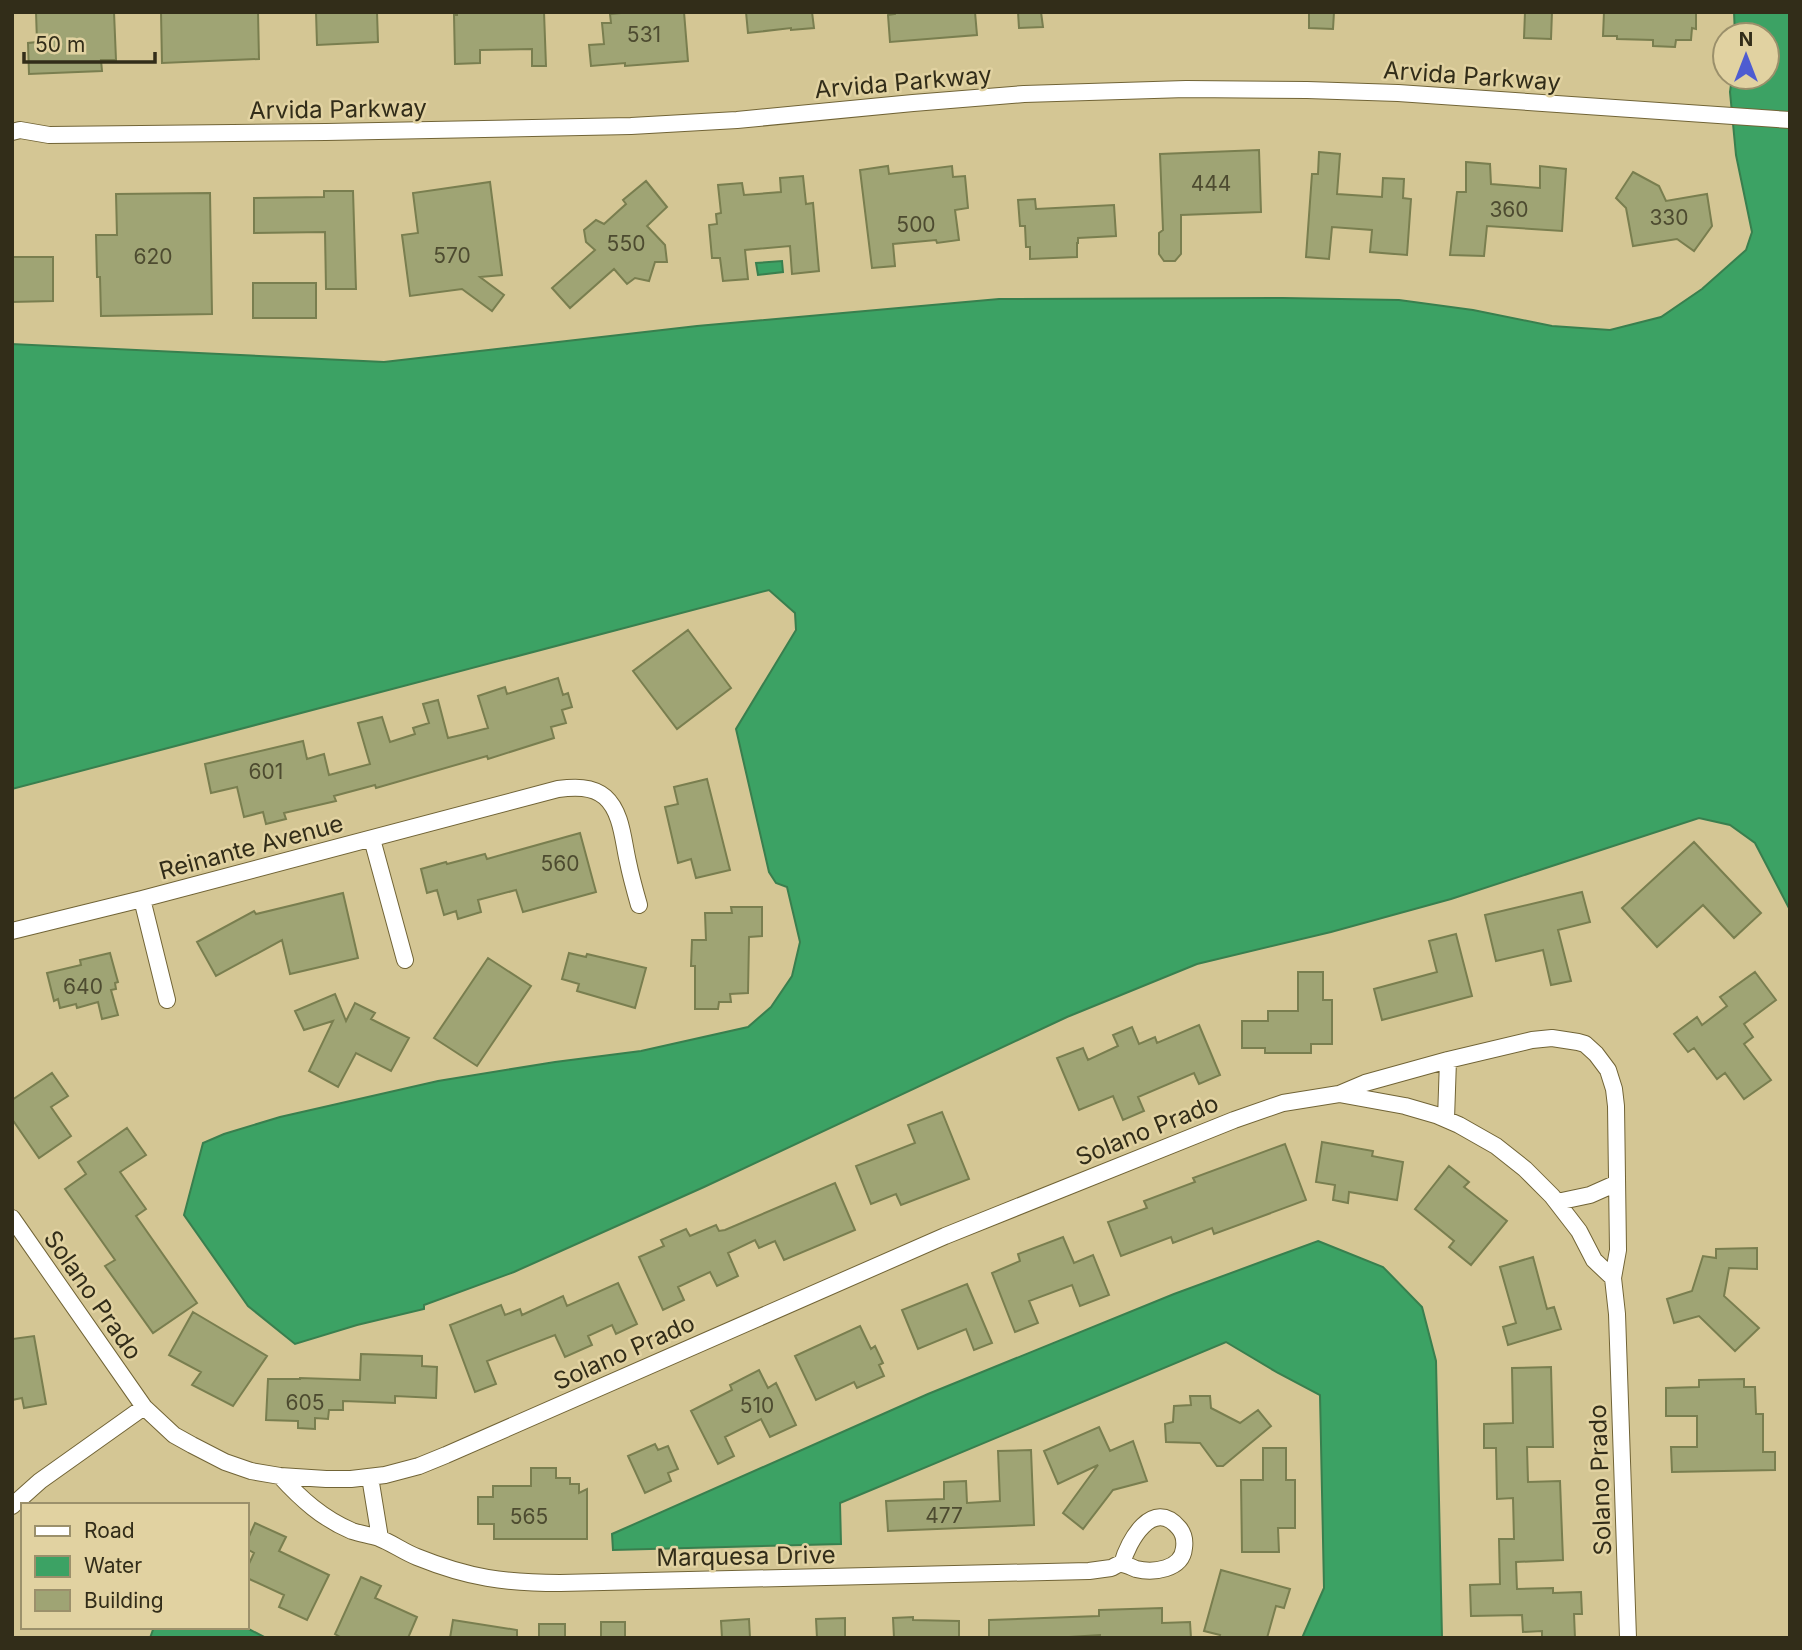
<svg xmlns="http://www.w3.org/2000/svg" width="1802" height="1650" viewBox="0 0 1802 1650" font-family="Inter,sans-serif">
<style>
.water{fill:#3ca264;stroke:#397f4e;stroke-width:2}
.building{fill:#9fa474;stroke:#797e4f;stroke-width:2}
.lines{fill:none;stroke-linecap:round;stroke-linejoin:round}
.minor-casing{stroke:#716436;stroke-width:18}
.minor{stroke:#fff;stroke-width:16}
.labels{text-anchor:middle;dominant-baseline:central;stroke-width:5;stroke-linejoin:round;paint-order:stroke}
.number-label{font-size:21px;fill:#4d4b30}
.street-label{font-size:24px;fill:#322d19;stroke:#e1d2a1}
</style>
<rect width="100%" height="100%" fill="#d4c694"/>
<path class="water" d="M1734,12H1790V910L1755,843L1730,825L1699,818L1451,899L1331,932L1197,964L1067,1017L704,1187L514,1272L424,1305V1309L357,1325L295,1344L248,1306L184,1215L203,1143L224,1134L280,1117L438,1081L555,1062L641,1051L748,1027L771,1007L792,976L800,942L787,887L776,883L769,872L736,729L796,630L795,613L769,590L12,789V344L384,362L697,326L999,299L1283,298L1399,300L1473,310L1552,326L1610,330L1661,317L1702,289L1746,250L1752,232L1736,155L1730,92L1732,77H1767V35H1735Z
M782,261L783,272L758,275L756,263Z
M1318,1241L1383,1267L1422,1307L1436,1361L1442,1638H1302L1324,1588L1320,1395L1278,1373L1226,1342L840,1503L841,1544L613,1550L612,1534L928,1394L1174,1294Z
M154,1627H245L266,1638H150Z"/>
<path class="building" d="M36,12H114L116,60H101L102,71L29,74L28,43L37,42Z
M161,12H258L259,59L162,63Z
M316,12H377L378,42L317,45Z
M457,12H544L546,66H532V49L480,50V63L455,64L454,15H457Z
M632,12H684L688,61L625,66V63L591,66L589,45L604,44L602,23H611L610,14Z
M746,12H812L814,28L791,30V28L748,33Z
M895,12H975L977,35L890,42L888,15L895,14Z
M1018,12H1041L1043,27L1019,28Z
M1309,12H1334L1333,29L1309,28Z
M1525,12H1552L1551,39L1524,38Z
M1604,12H1696V29L1692,28L1691,40H1676L1675,47L1653,46V40L1617,39V36H1603Z
M1259,150L1261,212L1181,215V254L1175,261H1164L1159,254V233L1163,230L1160,154Z
M1319,152L1340,154L1337,194L1382,197L1383,178L1404,179L1403,198L1411,199L1407,255L1370,252L1372,230L1332,227L1329,259L1306,257L1312,174H1318Z
M1466,162L1490,164L1491,184L1540,188V166L1566,169L1562,231L1487,226L1484,256L1450,255L1457,192H1466Z
M888,166L889,174L952,166L953,177L965,176L968,208L955,210L959,240L937,243L936,240L893,244L895,266L872,268L860,170Z
M1633,172L1659,186L1666,201L1707,194L1712,226L1694,251L1677,239L1633,246L1626,208L1616,198Z
M803,176L806,204L813,203L819,271L792,274L790,246L745,250L748,279L723,281L720,258H712L709,225L717,224L716,214L721,213L718,185L742,183L744,195L781,192L780,178Z
M646,181L667,207L647,226L665,245L667,262H655L649,281L635,278L627,284L614,269L570,308L552,288L595,250L586,242L584,230L596,220L604,224L626,204L623,200Z
M490,182L502,275L480,277L504,295L492,311L462,289L410,296L402,235L418,233L413,193Z
M324,191H353L356,289H326L325,232L254,233V198L324,197Z
M210,193L212,314L101,316L100,277H97L96,235H117L116,194Z
M1035,199L1036,209L1114,205L1116,236L1078,238V243H1077V257L1030,259V247H1026L1025,226H1020L1018,200Z
M12,257H53V301L12,302Z
M253,283H316V318H253Z
M688,630L731,688L677,729L633,671Z
M558,678L563,695L568,693L572,707L562,710L566,723L551,727L554,738L488,759L487,756L376,788L375,785L334,796L336,801L284,813L286,819L266,824L263,812L244,817L237,787L211,793L205,764L303,741L307,759L324,754L329,775L370,764L358,723L382,717L390,742L415,734L413,728L429,723L423,704L438,700L448,738L461,735L488,728L478,696L505,687L507,694Z
M707,779L730,870L696,878L691,859L678,863L665,807L678,804L674,787Z
M580,833L596,892L523,912L516,890L478,900L481,912L458,919L456,911L444,915L437,890L427,893L421,869L446,862L447,864L485,854L487,859Z
M1694,842L1761,913L1734,938L1703,905L1657,947L1622,908Z
M1582,892L1590,922L1558,930L1571,981L1551,985L1543,950L1496,961L1485,915Z
M343,893L358,958L290,974L282,940L216,976L197,942L254,911L256,914Z
M731,907H762V936L749,937L748,993L730,994L731,1002H719L718,1009H695V966H691L692,940H706L705,913H732Z
M1456,934L1472,996L1382,1020L1374,989L1437,972L1429,941Z
M110,953L118,982L115,983L116,989L111,990L118,1015L102,1019L98,1002L77,1008L76,1004L60,1008L58,999L54,1001L47,973L81,965L80,960Z
M569,953L586,957L587,954L646,968L635,1008L577,991L579,984L562,979Z
M488,958L531,986L477,1066L434,1038Z
M1298,972H1323V1000H1332V1044H1311V1053H1265V1048H1242V1021H1268V1011H1298Z
M1755,972L1776,1000L1744,1024L1753,1037L1744,1044L1771,1080L1744,1099L1725,1073L1717,1079L1694,1048L1688,1052L1674,1034L1697,1017L1702,1025L1727,1006L1720,997Z
M335,994L346,1021L355,1003L375,1013L371,1019L409,1038L391,1071L356,1053L338,1087L309,1071L333,1021L304,1030L295,1011Z
M1199,1025L1220,1075L1199,1084L1194,1073L1138,1097L1144,1111L1123,1120L1113,1096L1079,1110L1057,1058L1083,1048L1088,1060L1118,1046L1113,1035L1132,1027L1139,1044L1155,1037L1157,1043Z
M52,1073L68,1096L51,1107L71,1136L39,1158L12,1119V1100Z
M942,1112L969,1179L901,1205L896,1194L871,1204L856,1166L915,1143L908,1125Z
M127,1128L146,1155L120,1172L146,1209L136,1216L197,1303L153,1333L105,1266L115,1260L65,1189L86,1174L78,1162Z
M1322,1142L1373,1151L1372,1156L1403,1162L1397,1200L1349,1192L1348,1203L1333,1200L1335,1185L1316,1182Z
M1285,1144L1306,1200L1214,1234L1212,1228L1173,1243L1171,1237L1121,1256L1108,1222L1147,1208L1144,1201L1195,1182L1193,1178Z
M1449,1166L1469,1182L1464,1187L1507,1221L1471,1265L1449,1247L1454,1241L1415,1209Z
M835,1183L855,1230L784,1260L775,1241L759,1248L755,1240L728,1253L738,1276L717,1286L710,1272L678,1287L684,1300L663,1310L639,1257L664,1246L661,1240L686,1229L690,1236L716,1225L719,1231L725,1230Z
M1063,1237L1074,1263L1093,1255L1109,1295L1080,1306L1072,1285L1029,1301L1038,1323L1015,1332L992,1273L1020,1261L1018,1254Z
M1757,1248V1269L1729,1268L1724,1296L1759,1328L1735,1351L1699,1316L1674,1323L1667,1299L1692,1291L1703,1256L1716,1258V1249Z
M1533,1257L1547,1309L1554,1307L1561,1329L1508,1345L1503,1327L1516,1323L1500,1267Z
M618,1283L637,1324L616,1334L612,1325L588,1336L592,1345L565,1357L555,1335L487,1361L496,1384L475,1392L450,1325L501,1305L505,1315L520,1309L522,1315L563,1296L567,1306Z
M967,1284L992,1343L974,1350L966,1329L918,1349L902,1310Z
M193,1312L267,1356L233,1406L192,1385L201,1372L169,1355Z
M860,1326L871,1349L875,1346L883,1363L879,1365L884,1376L857,1388L854,1382L816,1400L795,1356Z
M34,1336L46,1404L24,1408L22,1398L12,1400V1339Z
M361,1354L422,1356V1366L437,1367L436,1398L395,1396V1403L343,1401V1410H329L328,1419L315,1418V1429L298,1428V1421L266,1420L268,1379H300V1378L360,1380Z
M1551,1367L1553,1447H1527L1528,1482L1560,1481L1563,1560L1516,1562L1517,1589L1553,1588V1593L1581,1592L1582,1614H1574L1575,1638H1542V1631L1523,1632L1522,1615L1471,1616L1470,1585L1500,1584L1499,1539H1514L1513,1498L1497,1499L1496,1448H1484V1424L1513,1423L1512,1368Z
M759,1370L768,1388L776,1383L796,1425L770,1437L761,1419L725,1437L734,1456L718,1464L691,1411L732,1390L730,1385Z
M1744,1379V1387H1755L1756,1414H1763V1452H1775V1470L1672,1472L1671,1447H1697V1416H1666V1388L1699,1387V1380Z
M1190,1396H1210L1211,1408L1240,1423L1258,1410L1271,1426L1223,1466H1217L1200,1443L1166,1442L1165,1424L1173,1422L1174,1406L1191,1405Z
M1099,1427L1110,1451L1133,1441L1147,1481L1113,1490L1083,1529L1063,1513L1098,1465L1058,1484L1044,1451Z
M655,1444L658,1450L668,1446L678,1469L668,1473L671,1481L645,1493L628,1456Z
M1263,1448H1286V1480H1295V1528H1278L1279,1552H1242L1241,1480H1263Z
M1031,1450L1034,1525L888,1531L886,1501L944,1499V1482L966,1481L967,1503L1000,1501L998,1451Z
M531,1468H556V1478H570V1484H579V1493L587,1489V1539H494V1524H478V1497H493V1486H531Z
M255,1523L286,1537L279,1551L329,1575L307,1620L279,1607L284,1595L247,1578V1568L254,1553L247,1549V1541Z
M1221,1570L1290,1589L1284,1608L1276,1606L1267,1638H1219L1220,1635L1204,1631Z
M361,1577L381,1586L375,1598L417,1617L408,1638H342L335,1634Z
M1162,1608V1623L1190,1622L1191,1638H1100V1635L1053,1638H989V1620L1099,1616V1610Z
M913,1617V1620L959,1621V1638H894L893,1618Z
M845,1618V1638H817L816,1619Z
M749,1619L750,1638H722L721,1621Z
M453,1620L517,1630V1638H450Z
M601,1622H625V1638H601Z
M539,1624H565V1638H539Z"/>
<g class="lines">
<defs>
<path id="minor" d="M12,132L20,130L49,135L326,132L631,126L737,120L913,103L1024,94L1186,89L1307,90L1398,93L1790,120
M372,839L405,960
M142,899L167,1000
M12,931L142,899L558,789C574,787 592,786 605,797C622,812 623,841 628,862C631,877 635,891 639,905
M1339,1094L1405,1106L1436,1115L1459,1125L1496,1146L1525,1169L1552,1196L1579,1231L1594,1260L1613,1278
M1446,1119L1448,1060
M1557,1202L1590,1195L1617,1183
M12,1218L144,1407L174,1435L192,1445L225,1462L251,1471L280,1476L326,1479H351L385,1475L419,1466L446,1455L945,1236L1234,1120L1283,1103L1339,1094L1365,1083L1448,1060L1532,1040L1552,1038L1578,1042L1585,1044L1596,1054L1608,1070L1614,1089L1616,1106L1618,1250L1613,1278L1617,1314L1628,1638
M280,1476C301,1499 323,1519 352,1531C361,1534 370,1535 379,1538C392,1543 404,1552 417,1557C469,1578 505,1583 560,1583L1089,1571C1096,1570 1104,1569 1111,1568C1114,1567 1117,1564 1121,1564C1126,1564 1131,1567 1136,1569C1153,1573 1182,1570 1184,1548C1185,1541 1184,1534 1179,1528C1153,1497 1128,1541 1122,1564
M370,1477L380,1538
M12,1506L40,1481L144,1407"/>
</defs>
<use href="#minor" class="minor-casing"/>
<use href="#minor" class="minor"/>
</g>
<g class="labels">
<g class="number-label">
<text x="644" y="34">531</text>
<text x="1211" y="183">444</text>
<text x="1509" y="209">360</text>
<text x="1669" y="217">330</text>
<text x="916" y="224">500</text>
<text x="626" y="243">550</text>
<text x="452" y="255">570</text>
<text x="153" y="256">620</text>
<text x="266" y="771">601</text>
<text x="560" y="863">560</text>
<text x="83" y="986">640</text>
<text x="305" y="1402">605</text>
<text x="757" y="1405">510</text>
<text x="944" y="1515">477</text>
<text x="529" y="1516">565</text>
</g>
<g class="street-label">
<text transform="translate(1472 76) rotate(4)">Arvida Parkway</text>
<text transform="translate(903 82) rotate(-5)">Arvida Parkway</text>
<text transform="translate(338 109) rotate(-1)">Arvida Parkway</text>
<text transform="translate(251 847) rotate(-15)">Reinante Avenue</text>
<text transform="translate(1147 1130) rotate(-22)">Solano Prado</text>
<text transform="translate(93 1295) rotate(55)">Solano Prado</text>
<text transform="translate(624 1352) rotate(-24)">Solano Prado</text>
<text transform="translate(1600 1480) rotate(-92)">Solano Prado</text>
<text transform="translate(746 1556) rotate(-1)">Marquesa Drive</text>
</g>
</g>
<rect width="1802" height="1650" fill="none" stroke="#322d19" stroke-width="28"/>
<rect x="21" y="1503" width="228" height="126" fill="#e1d2a1" stroke="#9b906b" stroke-width="2"/>
<rect x="35" y="1526" width="35" height="10" fill="#ffffff" stroke="#9b906b" stroke-width="2"/>
<text x="84" y="1538" font-size="21" fill="#322d19">Road</text>
<rect x="35" y="1556" width="35" height="21" fill="#3ca264" stroke="#9b906b" stroke-width="2"/>
<text x="84" y="1573" font-size="21" fill="#322d19">Water</text>
<rect x="35" y="1590" width="35" height="21" fill="#9fa474" stroke="#9b906b" stroke-width="2"/>
<text x="84" y="1608" font-size="21" fill="#322d19">Building</text>
<g transform="translate(1746 56)"><circle r="33" fill="#e1d2a1" stroke="#9b906b" stroke-width="2"/>
<path d="M0-5L12 26L0 18L-12 26Z" fill="#4e5cd1"/>
<text y="-10" font-size="19" font-weight="bold" text-anchor="middle" fill="#322d19">N</text>
</g>
<path d="M24 52v10h131v-10" fill="none" stroke="#322d19" stroke-width="3.5"/>
<text x="35" y="52" font-size="21" fill="#322d19" stroke="#e1d2a1" stroke-width="5" paint-order="stroke">50 m</text>
</svg>
